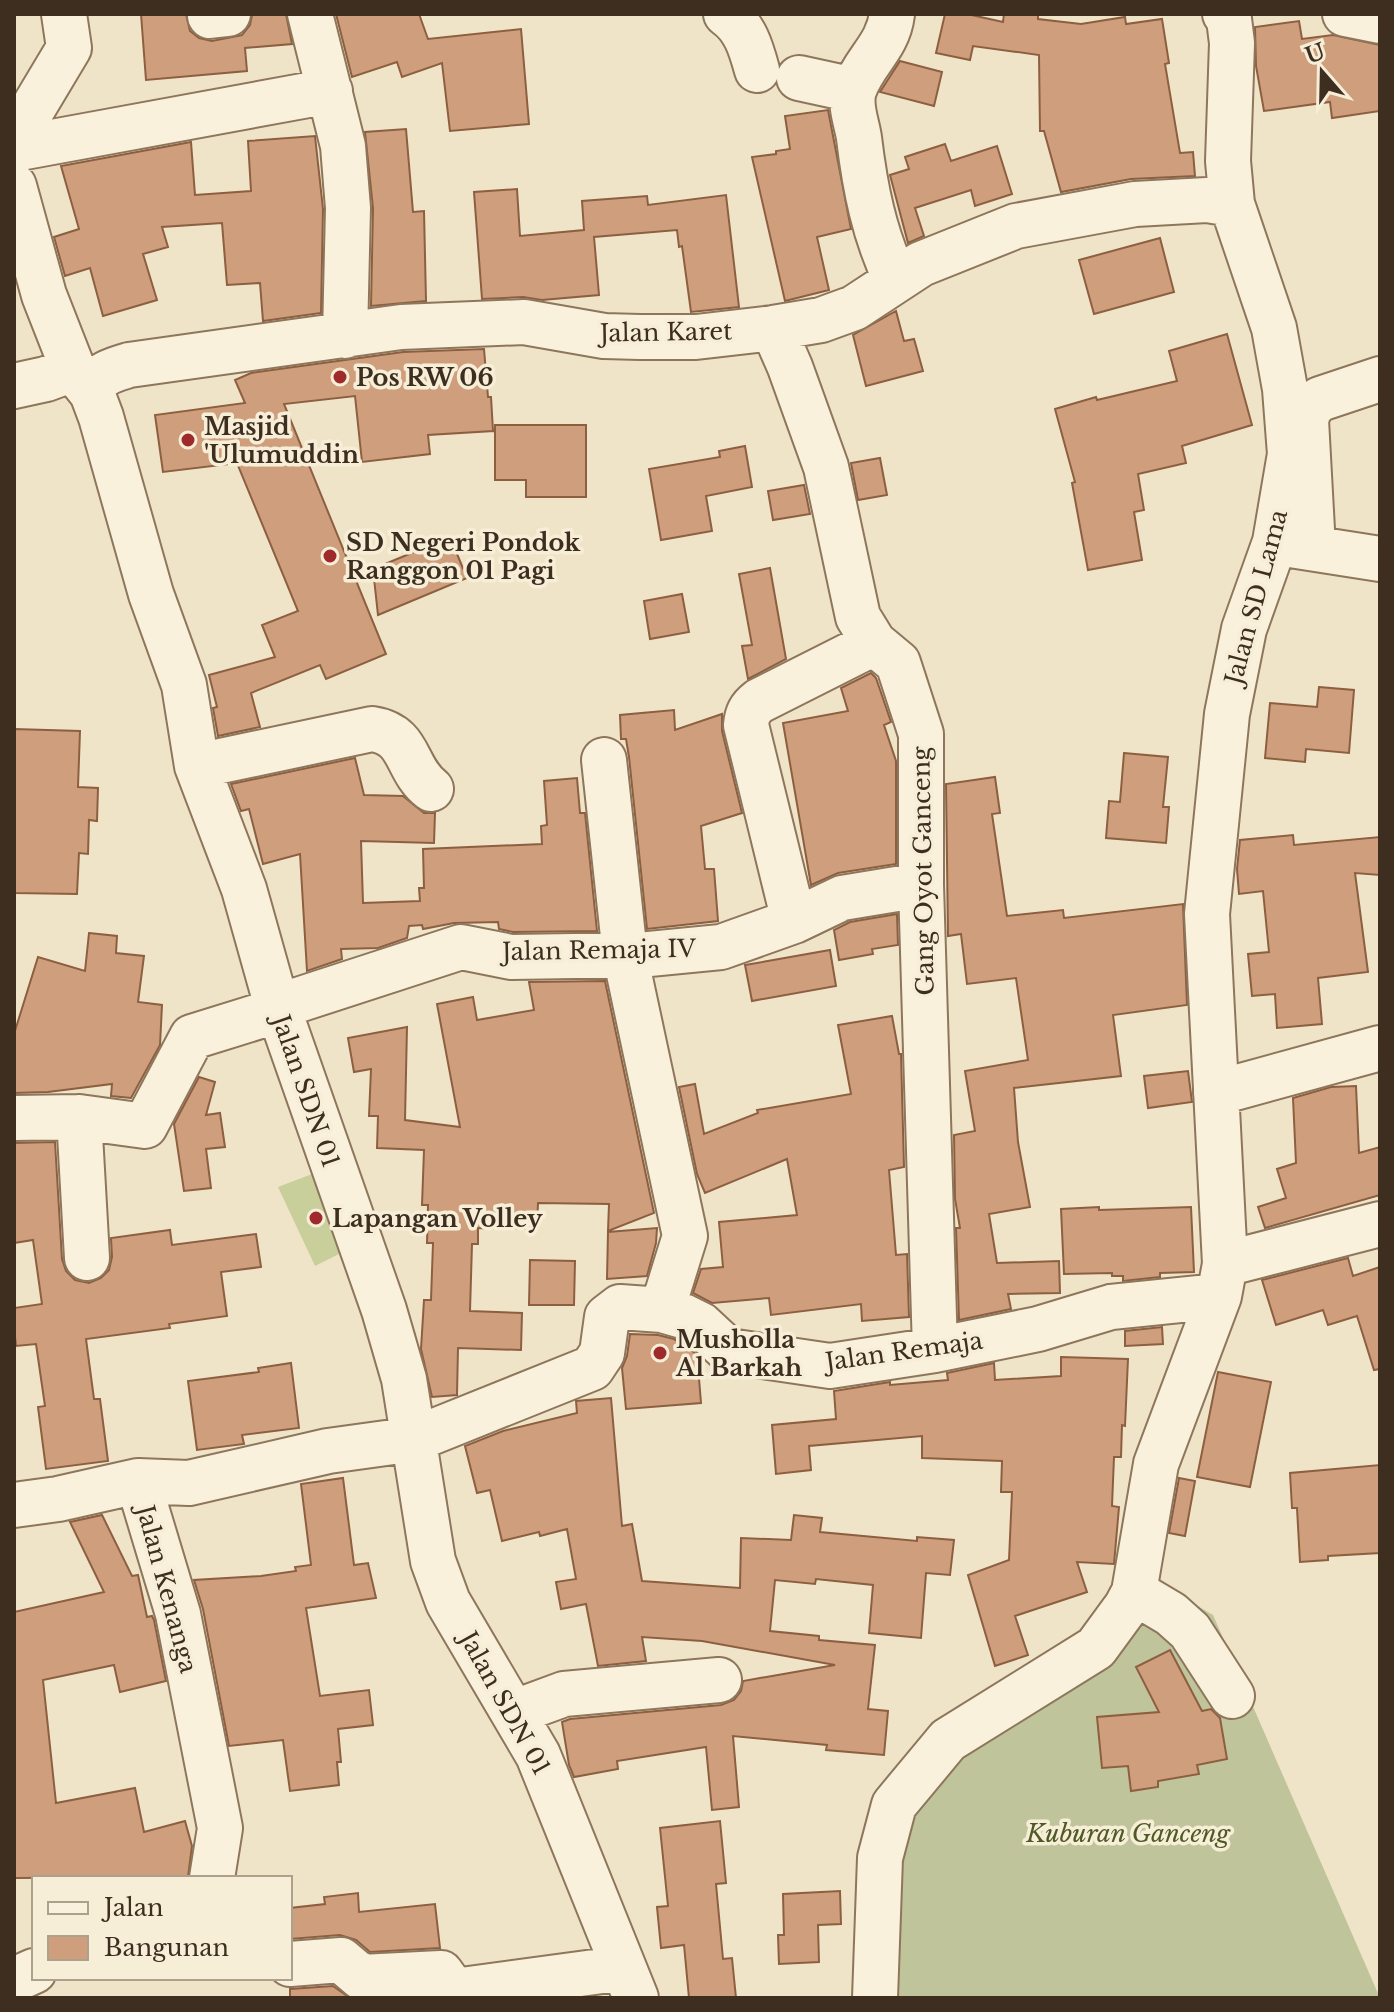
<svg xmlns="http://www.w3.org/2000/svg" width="1394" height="2012" viewBox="0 0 1394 2012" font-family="'Libre Baskerville',serif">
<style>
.green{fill:#c9cf9b}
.cemetery{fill:#bfc49a}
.building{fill:#cf9f7d;stroke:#8d5f41;stroke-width:2}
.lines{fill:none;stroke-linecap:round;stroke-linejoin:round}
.minor-casing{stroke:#8d765c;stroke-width:48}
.minor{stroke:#faf1dc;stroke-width:44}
.poi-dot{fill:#9e2a2b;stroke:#f7eed8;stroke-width:3}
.labels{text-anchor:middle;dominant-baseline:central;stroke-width:7;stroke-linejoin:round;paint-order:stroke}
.street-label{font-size:24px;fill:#3d2e20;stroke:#f7eed8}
.poi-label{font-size:24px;font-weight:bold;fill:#3d2e20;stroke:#f7eed8;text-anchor:start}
.park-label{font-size:24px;font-style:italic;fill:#4d5a26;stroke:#f7eed8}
</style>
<rect width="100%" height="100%" fill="#f0e4c8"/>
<path class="green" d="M325,1169L349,1249L315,1266L278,1187Z"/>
<path class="cemetery" d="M1166,1588L1213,1615L1380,1998H896L898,1825L980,1727Z"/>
<path class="building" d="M141,14H186L190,31L199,38L212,41L242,35L250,25L252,15L286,14L292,44L245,48L247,71L146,80Z
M336,14H419L428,39L521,29L529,124L450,131L442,63L402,77L397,62L352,77Z
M945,14H967L1003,22L1004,14H1038V19L1081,24L1125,17L1126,24L1162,19L1169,63L1165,64L1180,153L1193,152L1195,176L1131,179L1061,192L1044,131H1040L1039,55L973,46L970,60L936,53Z
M1299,21L1302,39L1333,35L1380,45V111L1332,118L1330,102L1264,111L1256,66L1255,27Z
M900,61L942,72L934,106L880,92Z
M828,110L851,229L817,237L829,290L785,301L752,157L776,154V151L790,149L785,116Z
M406,129L413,212L424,211L426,301L371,306L373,208L365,132Z
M315,136L323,209L321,313L263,321L260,283L227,285L222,223L162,227L168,247L143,254L157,300L103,316L90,268L65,276L54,237L79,229L61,166L191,142L195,195L251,191L248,141Z
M945,144L951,161L997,146L1012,194L975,206L971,190L915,208L924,236L908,243L890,175L909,169L905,157Z
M517,189L520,236L584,230L582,201L647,196L648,205L726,195L739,307L691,312L682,246L679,247L677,230L594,237L599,295L542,300L523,297L482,299L474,192Z
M1160,238L1174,292L1094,314L1079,260Z
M896,311L904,341L914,339L923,371L866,386L853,335Z
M1227,334L1252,425L1182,446L1186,463L1138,474L1144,510L1134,512L1142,560L1088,570L1072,483L1075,482L1055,409L1096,397L1097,400L1177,381L1169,351Z
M484,349L488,397H491L493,431L428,435L430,454L362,462L355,396L284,404L386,654L326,679L320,665L251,693L260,727L218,736L213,708L217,707L209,675L275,657L262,625L298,611L237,463L163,472L155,415L245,403L235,380L251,373L403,352Z
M495,425H586V497H526V480H495Z
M745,446L752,487L706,496L712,531L661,540L649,469L720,457L719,451Z
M880,458L887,495L858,500L851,463Z
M804,485L810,514L773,520L768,491Z
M450,537L467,578L378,615L373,569Z
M770,568L786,659L748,679L742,646L752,645L739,574Z
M682,594L689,632L650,639L644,601Z
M871,673L876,678L891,722L884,725L896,761V864L838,873L811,885L783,723L848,711L841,688Z
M1319,687L1354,690L1349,753L1306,749L1305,762L1265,758L1270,703L1317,707Z
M674,710L675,730L722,714V731L742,813L701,826L705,869H714L718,921L647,929L629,757L626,739H621L620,715Z
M14,729L80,731L78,787L98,788L97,821L89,820L88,854L79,853L77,894L14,893Z
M1124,753L1168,757L1163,807H1169L1166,843L1106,838L1109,801L1120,802Z
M355,758L364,795L403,796L424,813H435L434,843L361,841L363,903L420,901L419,888H424L423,849L542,844L541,826L547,825L544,781L577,778L580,813H585L597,931L513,932L499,929L498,922L454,923L423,929L422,925L409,926L407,938L378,948L341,949L342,959L307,971L300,854L263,864L249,809L241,811L231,784Z
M995,777L1000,813L992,814L1007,916L1063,910L1064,918L1183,904L1187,1005L1113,1015L1121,1076L1014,1088L1018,1142L1030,1207L989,1214L997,1263L1059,1261L1060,1293L1008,1294L1011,1309L959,1320L956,1228H960L955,1199L954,1135L975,1131L965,1071L1028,1060L1016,978L967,984L961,934L948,936L946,784Z
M1293,835L1294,845L1380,837V875L1355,873L1368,972L1318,978L1322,1024L1277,1028L1275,994L1252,996L1248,954L1269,952L1263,891L1239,894L1237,869L1240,840Z
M897,914L898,945L872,949L873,954L839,960L834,930L850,922Z
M89,933L117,936L116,953L144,956L138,1002L162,1005L160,1045L131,1098L111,1096L112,1084L48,1092L14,1093V1034L38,957L85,971Z
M830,950L836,986L752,1001L745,965Z
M605,981L654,1213L608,1231L609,1204L538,1203L537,1229L478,1228V1244H472L470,1311L522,1313L521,1350L458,1348L457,1395L432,1397L421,1349L424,1300H431L433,1243H427L428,1205H422L424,1150L377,1148L378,1116H369L371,1069L354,1072L348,1038L407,1027L405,1120L460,1127L437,1004L473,997L477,1020L534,1010L529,982Z
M892,1016L899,1054H901L904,1167L889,1170L896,1255L907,1254L909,1317L862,1321L861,1304L771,1315L769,1298L712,1303L693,1293L701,1269L723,1267L719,1222L797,1215L787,1159L705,1193L697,1174L679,1087L695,1084L704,1134L758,1113L757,1110L851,1094L838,1025Z
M1188,1071L1192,1102L1148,1108L1144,1076Z
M199,1077L215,1082L206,1115L220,1113L225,1147L206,1149L211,1188L184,1191L174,1124Z
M1356,1086L1359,1153L1380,1147V1195L1265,1228L1258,1207L1286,1198L1277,1169L1296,1163L1293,1098L1331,1087Z
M55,1142L62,1259L66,1271L75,1280L89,1283L101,1278L109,1270L112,1257L111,1238L170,1230L172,1245L256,1234L261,1267L221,1272L227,1316L169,1324L170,1328L86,1339L94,1399H100L108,1461L46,1469L38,1407L45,1406L36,1344L16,1346L14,1327V1308L42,1304L33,1240L14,1243V1143Z
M1099,1207V1210L1191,1207L1194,1272L1160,1273V1277L1123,1281V1276H1112V1273L1064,1274L1061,1209Z
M657,1228L656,1243L647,1276L607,1279L608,1232Z
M1348,1258L1353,1276L1380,1267V1369L1374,1370L1357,1316L1328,1325L1323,1310L1276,1325L1262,1280Z
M530,1260L575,1261L574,1305H529Z
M1162,1327L1163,1344L1125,1346V1331Z
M630,1334L658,1335L674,1339L687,1346L700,1358L702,1366H698L701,1403L626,1409L622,1368L627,1356Z
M1061,1357L1128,1359L1125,1426L1122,1425L1121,1457H1114L1112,1506L1119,1507L1114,1564L1077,1562L1087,1592L1015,1616L1028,1655L995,1666L968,1575L1009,1560L1012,1492H1001L1002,1461L922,1458V1436L809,1446L811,1470L776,1474L772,1425L836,1419L834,1391L890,1382V1385L948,1380L947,1373L994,1363L995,1380L1061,1376Z
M291,1363L299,1428L242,1435L244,1444L197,1450L188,1381L259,1372L258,1368Z
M1218,1372L1271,1382L1250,1487L1197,1477Z
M611,1398L622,1526L632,1524L642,1581L740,1588L741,1538L791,1540L794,1515L822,1518L820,1532L917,1541V1537L954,1540L950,1575L926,1573L921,1638L869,1633L873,1585L816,1579L815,1584L775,1580L770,1631L819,1636V1640L875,1645L868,1709L888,1711L884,1755L826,1750L827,1745L733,1736L739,1807L712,1810L706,1747L617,1761L618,1769L574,1777L569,1765L562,1722L570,1719L721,1705L734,1700L741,1691L743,1681L835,1665L702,1641L642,1637L646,1661L598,1666L586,1604L561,1609L556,1582L576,1579L567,1529L540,1536L539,1532L502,1541L490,1490L477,1493L465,1446L503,1431L577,1413L576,1401Z
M1380,1465V1553L1328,1556V1560L1300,1562L1297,1508H1292L1290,1473Z
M343,1478L354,1565L368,1563L376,1598L306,1608L320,1696L369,1690L373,1725L338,1729L341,1762H337L339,1785L290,1791L283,1740L229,1746L203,1609L194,1580L261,1576L296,1571L295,1567L311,1565L301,1484Z
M1179,1478L1195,1481L1185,1536L1169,1533Z
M102,1515L132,1576L138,1575L147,1617L152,1616L154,1620L166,1681L120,1692L114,1665L43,1680L56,1803L135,1788L144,1832L185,1821L192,1846L188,1877L14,1878V1612L104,1592L70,1522Z
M1170,1650L1202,1711L1211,1709L1220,1718L1227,1759L1197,1765L1199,1774L1158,1781V1787L1131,1791L1128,1766L1102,1768L1097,1717L1159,1712L1136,1667Z
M720,1821L726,1883L716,1884L723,1959L732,1958L736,1998H689L684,1945L661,1948L657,1907L668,1906L660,1828Z
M840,1891L841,1924L818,1925L819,1962L779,1964L778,1935H784L783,1894Z
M358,1893L359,1912L435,1904L440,1948L370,1952L356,1940L340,1935L290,1939V1908L325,1904L324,1897Z
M333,1986L350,1998H290V1989Z"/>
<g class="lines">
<defs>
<path id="minor" d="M310,14L343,146L348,208L345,336
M726,14C745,27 751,48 757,70
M892,14C888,47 864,61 854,90C849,106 857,123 859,138C865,188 874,234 896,280
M1345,14L1380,21
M210,16L228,14
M799,78L854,90
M14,140L69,48L64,14
M14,149L330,91
M14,186L44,295L73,369L92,393L101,417L151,594L184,685L197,766L244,889L274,996L384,1310L404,1379L433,1561L448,1602L538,1755L636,1998
M773,328L790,367L826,467L858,617L874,643L898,663L921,734V885L935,1350
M14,386L46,379L73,369
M92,393C97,373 111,371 129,365L401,327L524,322L604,336L640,337H696L773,328L821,320L854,308L921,264L1016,226L1135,204L1207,200L1232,204
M1284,544L1380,559
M1313,548L1306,420L1310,407L1320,399L1380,379
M604,760L625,955L685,1236L662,1310
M197,766L372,729C412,735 404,768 431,789
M794,921L746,725C747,714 750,708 759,701L874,643
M1216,1093L1380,1048
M79,1117L87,1258
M14,1118L79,1117L145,1126L192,1037L279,1010L298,1000L461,947L511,957L639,955L721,947L794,921L842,898L921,885
M1225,1264L1380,1224
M14,1505L58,1499L138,1481
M1134,1592L1171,1614L1190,1631L1232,1696
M515,1712L564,1694L719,1680
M212,1878L220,1828L178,1614L138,1481L189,1483L328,1451L415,1439L592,1368L602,1353L607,1317L620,1307L662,1310L683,1316L701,1325L729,1351L830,1366L935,1350L1038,1329L1111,1307L1219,1296
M290,1964L341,1960L361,1977L441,1973L454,1991L624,1968
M14,1980L34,1971
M875,1998L880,1858L894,1805L948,1740L1096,1648L1126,1607L1134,1592L1156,1464L1219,1296L1225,1264L1207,914L1227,714L1244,629L1275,542L1290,454L1285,389L1274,328L1232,204L1228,161L1232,43L1229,19L1225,14"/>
</defs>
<use href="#minor" class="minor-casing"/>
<use href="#minor" class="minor"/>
</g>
<g class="poi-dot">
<circle cx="340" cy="377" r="8"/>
<circle cx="188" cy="440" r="8"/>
<circle cx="330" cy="556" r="8"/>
<circle cx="316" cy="1218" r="8"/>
<circle cx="660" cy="1353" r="8"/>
</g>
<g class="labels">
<g class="street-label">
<text transform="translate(666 332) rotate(-1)">Jalan Karet</text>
<text transform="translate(1256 597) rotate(-75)">Jalan SD Lama</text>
<text transform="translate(923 871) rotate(-91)">Gang Oyot Ganceng</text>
<text transform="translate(599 950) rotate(-1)">Jalan Remaja IV</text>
<text transform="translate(306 1091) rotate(71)">Jalan SDN 01</text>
<text transform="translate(904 1351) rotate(-8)">Jalan Remaja</text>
<text transform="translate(167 1589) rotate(75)">Jalan Kenanga</text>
<text transform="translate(505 1703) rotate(61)">Jalan SDN 01</text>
</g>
<g class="poi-label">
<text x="356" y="377">Pos RW 06</text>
<text x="204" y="426">Masjid<tspan x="204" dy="28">'Ulumuddin</tspan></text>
<text x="346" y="542">SD Negeri Pondok<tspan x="346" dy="28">Ranggon 01 Pagi</tspan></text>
<text x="332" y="1218">Lapangan Volley</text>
<text x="676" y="1339">Musholla<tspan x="676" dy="28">Al Barkah</tspan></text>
</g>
<g class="park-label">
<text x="1128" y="1833">Kuburan Ganceng</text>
</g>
</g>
<rect width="1394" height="2012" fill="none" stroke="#3d2e20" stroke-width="32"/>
<rect x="32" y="1876" width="260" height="104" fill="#f7eed8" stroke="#ada18e" stroke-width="2"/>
<rect x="48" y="1902" width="40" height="12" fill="#faf1dc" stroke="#ada18e" stroke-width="2"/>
<text x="104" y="1916" font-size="24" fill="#3d2e20">Jalan</text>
<rect x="48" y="1936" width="40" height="24" fill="#cf9f7d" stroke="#ada18e" stroke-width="2"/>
<text x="104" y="1956" font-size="24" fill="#3d2e20">Bangunan</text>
<g transform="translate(1322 72) rotate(340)" stroke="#f7eed8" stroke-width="6" paint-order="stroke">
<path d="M0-6L14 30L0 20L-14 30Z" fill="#3d2e20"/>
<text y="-12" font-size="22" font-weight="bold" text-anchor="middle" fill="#3d2e20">U</text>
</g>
</svg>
